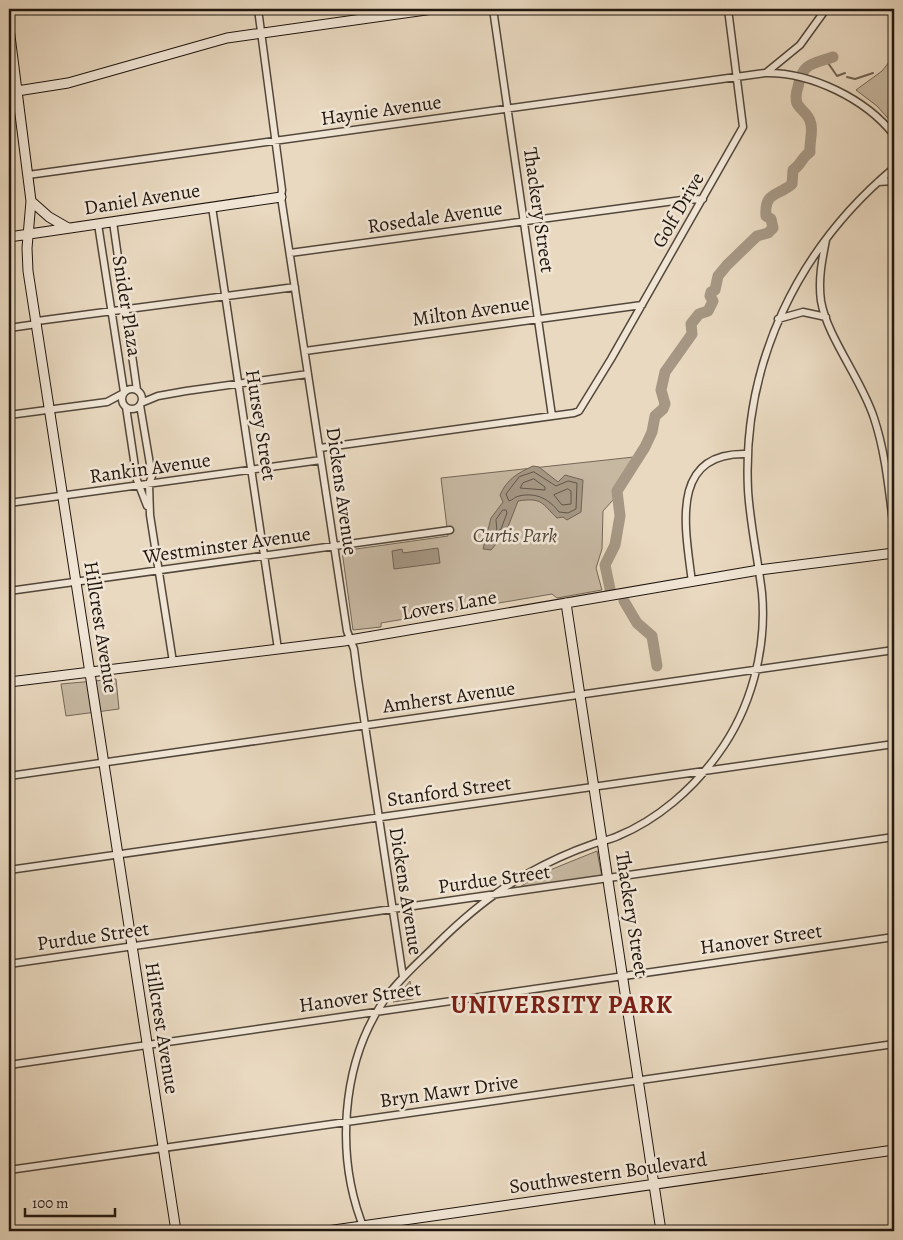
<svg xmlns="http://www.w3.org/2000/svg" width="903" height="1240" viewBox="0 0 903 1240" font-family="Alegreya,serif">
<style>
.green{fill:#c7b8a2;stroke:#746758}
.water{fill:#a59784;stroke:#706355}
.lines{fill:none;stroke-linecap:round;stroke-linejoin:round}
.shore{stroke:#62564a;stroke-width:1}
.stream{stroke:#706355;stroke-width:2}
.river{stroke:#a59784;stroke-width:11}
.street-casing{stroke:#52473b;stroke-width:9}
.secondary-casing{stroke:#20160f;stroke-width:11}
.street{stroke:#f1e6d6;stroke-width:6}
.secondary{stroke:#f1e6d6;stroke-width:9}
.labels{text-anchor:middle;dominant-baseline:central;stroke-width:5;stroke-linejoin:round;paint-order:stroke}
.street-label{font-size:20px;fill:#20160f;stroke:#f1e6d6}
.park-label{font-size:20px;font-style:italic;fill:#52473b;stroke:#f1e6d6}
.district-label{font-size:25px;font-weight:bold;letter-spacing:1px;fill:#7a1f14;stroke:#f1e6d6}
</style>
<rect width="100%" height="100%" fill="#e9d9c0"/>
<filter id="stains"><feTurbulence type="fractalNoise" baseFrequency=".004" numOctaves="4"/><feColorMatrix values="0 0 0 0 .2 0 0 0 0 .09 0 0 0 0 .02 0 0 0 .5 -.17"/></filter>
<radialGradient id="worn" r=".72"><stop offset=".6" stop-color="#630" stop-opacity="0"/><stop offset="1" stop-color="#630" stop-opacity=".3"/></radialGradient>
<path class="green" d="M894,56V125L877,106L856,90L882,71Z
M643,456L623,489L603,511L602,549L596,568L602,590L557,598L552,594L381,623V627L353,630L342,551L448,536L441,478Z
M116,679L119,709L66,716L61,684Z
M597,851L602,877L517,889L540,874Z
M410,981L413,999L393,1002Z"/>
<path class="water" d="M533,466L539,467L558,482L565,475L583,480L581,512L567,520L563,517L557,518C542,504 543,497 518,501L506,532L491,550L483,549L491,518L503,502L500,495C507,479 518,473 533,466Z
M438,548L440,563L394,569L392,551L402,549L403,553Z"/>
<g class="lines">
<path class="shore" d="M534,472L556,486L568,481L577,483L576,509L568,513L559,512C549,499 536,492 519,496C514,497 513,500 509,501L506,494L519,477Z
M534,479L545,487V490L520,488L523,483Z
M568,489L571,491V504L562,505L554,495Z
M503,510H506L507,513L501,529L497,532L496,520Z"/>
<path class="stream" d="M826,60L837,76L845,73
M847,77L855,79L873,73"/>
<path class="river" d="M610,589L605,565L615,545L620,516L617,491L645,447L652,432L655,416L663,409L665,404L661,390L665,372L692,334L691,324L699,314L708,311L713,301L710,296L711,292L715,290L718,276L727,265L757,236L768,233L773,228L771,219L766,216C764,191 779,196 792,184L793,170C801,165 802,157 810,152C809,142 814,130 810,121C808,114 802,111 798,105C795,101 796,92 798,87C802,63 812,64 833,57
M624,601L637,623L652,636L657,666"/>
<defs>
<path id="street" d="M258,9L282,190L281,197L347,631L354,649L358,679L403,977
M493,9L552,416
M767,72L800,45L826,9
M9,92L17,91
M28,175L765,73C811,72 866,99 894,135
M878,182L894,181
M212,207L278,649
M113,222L137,390
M98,224L124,392
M826,240C822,260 818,280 821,301C827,337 862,380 874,418C886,454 889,493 894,530
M290,253L682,200L703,199
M778,319L803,312L826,317
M37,321L295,287
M9,328L37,324
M305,351L642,305
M122 399a10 10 0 1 1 20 0a10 10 0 1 1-20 0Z
M141,403L158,396L186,391L308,374
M140,405L152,476L149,484L150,515L173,662
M126,407L137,480L147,506
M9,415L107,402L122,394
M320,448L574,413L579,411L611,359L743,127L728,9
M9,503L321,460
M692,582C685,527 669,451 748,454
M9,591L450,530
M9,776L894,650
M9,870L894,744
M9,964L894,837
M9,1065L894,937
M9,1170L894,1044
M365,1231C335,1159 340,1064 385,999C399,979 418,963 435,946C463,918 492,893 527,874C548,862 570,852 593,844C601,841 610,840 618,836C657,820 693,789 718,754C751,709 767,649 762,593C758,559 750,524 748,490C742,363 798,248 894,168"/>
<path id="secondary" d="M9,28L31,201L27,248L28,271L176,1231
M17,91L68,83L227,38L433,9
M31,201L49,217L68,228
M9,237L281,197
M566,603L661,1231
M9,682L344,641L759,570L894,553
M327,1231L894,1150"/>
</defs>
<use href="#street" class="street-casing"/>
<use href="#secondary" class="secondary-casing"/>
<use href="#street" class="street"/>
<use href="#secondary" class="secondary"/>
</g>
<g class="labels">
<g class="street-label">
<text transform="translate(381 110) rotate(-8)">Haynie Avenue</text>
<text transform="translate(142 199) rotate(-9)">Daniel Avenue</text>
<text transform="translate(539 210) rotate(82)">Thackery Street</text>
<text transform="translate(678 210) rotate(-60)">Golf Drive</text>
<text transform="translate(435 217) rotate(-8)">Rosedale Avenue</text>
<text transform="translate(127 306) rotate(81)">Snider Plaza</text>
<text transform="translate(471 311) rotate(-8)">Milton Avenue</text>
<text transform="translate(261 425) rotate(81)">Hursey Street</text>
<text transform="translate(150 468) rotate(-8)">Rankin Avenue</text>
<text transform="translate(342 491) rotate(82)">Dickens Avenue</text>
<text transform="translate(227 545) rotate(-8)">Westminster Avenue</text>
<text transform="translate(449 605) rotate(-10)">Lovers Lane</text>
<text transform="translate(101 627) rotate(81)">Hillcrest Avenue</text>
<text transform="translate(449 697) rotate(-8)">Amherst Avenue</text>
<text transform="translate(449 791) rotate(-8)">Stanford Street</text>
<text transform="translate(494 879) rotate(-8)">Purdue Street</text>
<text transform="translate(406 891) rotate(81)">Dickens Avenue</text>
<text transform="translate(632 914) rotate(81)">Thackery Street</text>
<text transform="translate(93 936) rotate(-8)">Purdue Street</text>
<text transform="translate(761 939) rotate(-8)">Hanover Street</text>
<text transform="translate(360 997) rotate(-8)">Hanover Street</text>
<text transform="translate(162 1028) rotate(81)">Hillcrest Avenue</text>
<text transform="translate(449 1091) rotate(-8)">Bryn Mawr Drive</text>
<text transform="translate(608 1173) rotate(-8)">Southwestern Boulevard</text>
</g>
<g class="park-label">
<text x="515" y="535">Curtis Park</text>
</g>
<g class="district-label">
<text x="562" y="1005">UNIVERSITY PARK</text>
</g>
</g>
<rect width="903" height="1240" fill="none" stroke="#e9d9c0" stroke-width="30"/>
<rect x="10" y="10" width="883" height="1220" fill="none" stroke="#20160f" stroke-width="2.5"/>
<rect x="15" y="15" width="873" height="1210" fill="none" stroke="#20160f"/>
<path d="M25 1208v8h90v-8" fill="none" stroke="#20160f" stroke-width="2.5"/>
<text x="32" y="1208" font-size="15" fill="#20160f" stroke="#f1e6d6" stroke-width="4" paint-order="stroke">100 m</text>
<rect width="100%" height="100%" filter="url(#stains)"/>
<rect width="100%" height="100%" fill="url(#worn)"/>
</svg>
